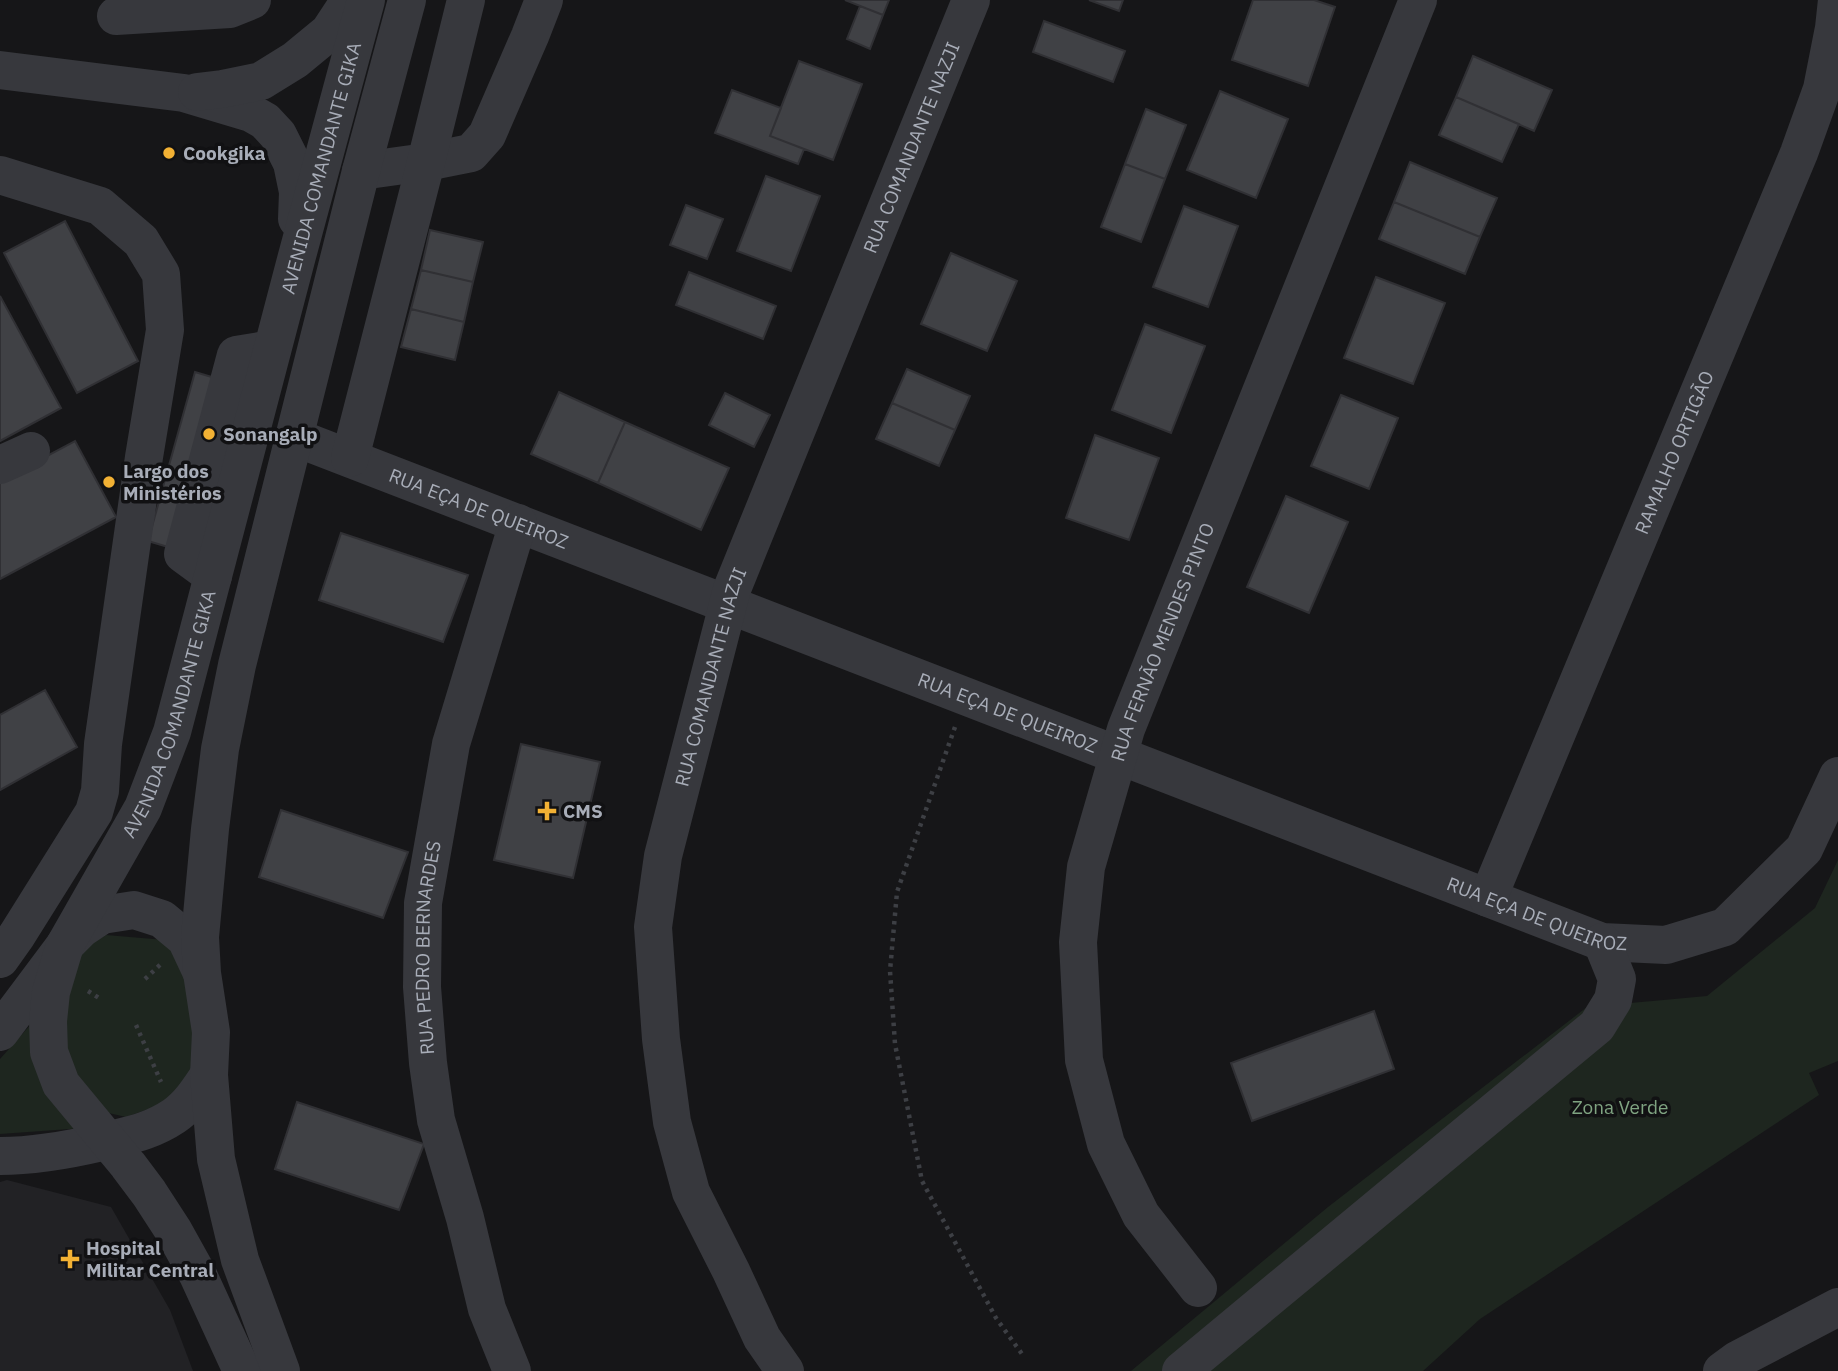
<svg xmlns="http://www.w3.org/2000/svg" width="1838" height="1371" viewBox="0 0 1838 1371" font-family="'IBM Plex Sans',sans-serif">
<style>
.built{fill:#222225}
.green{fill:#1e261f}
.building{fill:#404145;stroke:#303034;stroke-width:2}
.lines{fill:none;stroke-linecap:round;stroke-linejoin:round}
.path{stroke:#3d3f44;stroke-width:4.5;stroke-dasharray:3.5 5;stroke-linecap:butt}
.minor{stroke:#37383d;stroke-width:38}
.poi-dot{fill:#f2b134;stroke:#111113;stroke-width:2.5}
.labels{text-anchor:middle;dominant-baseline:central;stroke-width:7;stroke-linejoin:round;paint-order:stroke}
.street-label{font-size:19px;fill:#a8adb8;stroke:#111113}
.poi-label{font-size:19px;font-weight:bold;fill:#a8adb8;stroke:#111113;text-anchor:start}
.park-label{font-size:19px;fill:#7fa381;stroke:#111113}
</style>
<rect width="100%" height="100%" fill="#161618"/>
<path class="built" d="M7,1180L111,1207L170,1310L193,1371H0V1182Z"/>
<path class="green" d="M1838,860V1061L1809,1073L1819,1095L1480,1319L1423,1371H1131L1328,1207L1587,1007L1707,996L1815,908Z
M106,935L165,940L192,964L196,1092L126,1117L91,1109L67,1081L52,996L78,952Z
M41,1013L84,1128L0,1134V1059Z"/>
<path class="building" d="M845,0H889L883,15Z
M1089,0H1123L1119,11Z
M1253,0H1314L1335,7L1308,86L1232,60Z
M860,6L883,15L870,49L847,39Z
M1044,21L1125,51L1113,82L1033,52Z
M1473,56L1552,90L1534,131L1456,97Z
M799,61L862,84L833,160L770,136Z
M732,90L781,108L770,136L804,149L798,164L715,133Z
M1220,91L1288,119L1256,198L1187,170Z
M1456,97L1519,124L1502,162L1439,135Z
M1146,109L1186,125L1165,179L1125,164Z
M1410,162L1497,198L1480,237L1394,202Z
M1125,164L1165,179L1141,242L1101,227Z
M766,176L820,196L791,271L737,251Z
M1394,202L1480,237L1465,274L1379,239Z
M686,205L723,219L707,259L670,245Z
M1184,206L1238,226L1208,307L1153,287Z
M65,221L138,361L77,393L4,253Z
M430,230L483,242L473,282L421,270Z
M951,253L1017,281L987,351L921,324Z
M421,270L473,282L464,322L411,309Z
M689,272L776,306L763,339L676,305Z
M1376,277L1445,303L1413,384L1344,358Z
M0,296L61,408L0,441Z
M411,309L464,322L455,360L401,347Z
M1145,324L1205,346L1171,433L1112,410Z
M907,369L970,396L955,430L892,403Z
M195,372L225,381L178,550L148,541Z
M559,392L625,422L598,483L531,454Z
M725,393L770,415L754,447L709,425Z
M1341,395L1398,418L1369,489L1311,466Z
M892,403L955,430L939,466L876,439Z
M625,422L729,468L701,530L598,483Z
M1095,435L1159,458L1129,540L1066,518Z
M75,441L116,517L0,579V481Z
M1286,496L1348,522L1309,613L1247,587Z
M341,533L468,575L443,642L319,600Z
M45,690L77,747L0,790V715Z
M521,744L600,762L573,878L494,860Z
M281,810L408,852L383,918L259,877Z
M1374,1011L1394,1069L1252,1121L1231,1063Z
M297,1102L424,1144L399,1210L275,1169Z"/>
<g class="lines">
<path class="path" d="M955,727L897,892L890,971L895,1044L922,1181L996,1318L1022,1354
M145,979L162,963
M88,991L99,998
M136,1025L161,1082"/>
<g class="minor">
<path d="M116,16L230,9L252,0"/>
<path d="M0,70L184,93L251,113L265,121L278,135L292,163L298,192L297,219"/>
<path d="M197,92L222,89L261,81L295,60L329,32L350,0"/>
<path d="M361,171L426,162L471,153L487,135L530,36L544,0"/>
<path d="M0,175L100,206L141,241L161,274L165,330L144,457L103,744L100,791L94,812L17,935L0,959"/>
<path id="s1" d="M294,437L1602,942L1666,945L1725,927L1804,849L1838,776"/>
<path d="M350,458L426,162L466,0"/>
<path d="M0,465L31,451"/>
<path d="M213,576L183,554L236,355L272,349"/>
<path id="s2" d="M1488,898L1799,153L1822,89L1834,28L1837,0"/>
<path d="M0,1032L65,945L81,929L102,915L134,910L162,919L186,939L201,971"/>
<path d="M0,1156C35,1156 68,1150 102,1142C129,1135 150,1132 174,1116C189,1106 199,1090 209,1075"/>
<path id="s3" d="M1198,1288L1141,1215L1106,1144L1084,1060L1078,942L1086,867L1126,729L1418,0"/>
<path id="s4" d="M242,1371L198,1275L173,1230L149,1193L128,1165L61,1084L49,1052L48,1021L51,992L65,945L143,808L172,732L297,256L366,0"/>
<path d="M281,1371L240,1260L216,1159L209,1075L211,1032L202,973L200,937L210,829L220,749L237,665L361,171L407,0"/>
<path id="s5" d="M512,1371L487,1309L465,1218L436,1120L428,1063L422,987L423,903L451,744L518,523"/>
<path id="s6" d="M785,1371L762,1338L731,1271L691,1192L672,1122L661,1039L653,927L663,856L732,589L971,0"/>
<path d="M1181,1371L1597,1026L1613,1000L1617,979L1602,942"/>
<path d="M1722,1371L1737,1360L1838,1307"/>
</g>
</g>
<g class="poi-dot">
<circle cx="169" cy="153" r="7"/>
<circle cx="209" cy="434" r="7"/>
<circle cx="109" cy="482" r="7"/>
<path d="M543.5 800.5h7v7h7v7h-7v7h-7v-7h-7v-7h7z"/>
<path d="M66.5 1248.5h7v7h7v7h-7v7h-7v-7h-7v-7h7z"/>
</g>
<g class="labels">
<g class="street-label">
<text stroke="none"><textPath href="#s6" startOffset="1295">RUA COMANDANTE NAZJI</textPath></text>
<text stroke="none"><textPath href="#s4" startOffset="1307">AVENIDA COMANDANTE GIKA</textPath></text>
<text stroke="none"><textPath href="#s2" startOffset="483">RAMALHO ORTIGÃO</textPath></text>
<text stroke="none"><textPath href="#s1" startOffset="198">RUA EÇA DE QUEIROZ</textPath></text>
<text stroke="none"><textPath href="#s3" startOffset="690">RUA FERNÃO MENDES PINTO</textPath></text>
<text stroke="none"><textPath href="#s6" startOffset="728">RUA COMANDANTE NAZJI</textPath></text>
<text stroke="none"><textPath href="#s4" startOffset="740">AVENIDA COMANDANTE GIKA</textPath></text>
<text stroke="none"><textPath href="#s1" startOffset="765">RUA EÇA DE QUEIROZ</textPath></text>
<text stroke="none"><textPath href="#s1" startOffset="1332">RUA EÇA DE QUEIROZ</textPath></text>
<text stroke="none"><textPath href="#s5" startOffset="436">RUA PEDRO BERNARDES</textPath></text>
</g>
<g class="poi-label">
<text x="183" y="153">Cookgika</text>
<text x="223" y="434">Sonangalp</text>
<text x="123" y="471">Largo dos<tspan x="123" dy="22">Ministérios</tspan></text>
<text x="563" y="811">CMS</text>
<text x="86" y="1248">Hospital<tspan x="86" dy="22">Militar Central</tspan></text>
</g>
<g class="park-label">
<text x="1620" y="1107">Zona Verde</text>
</g>
</g>
</svg>
